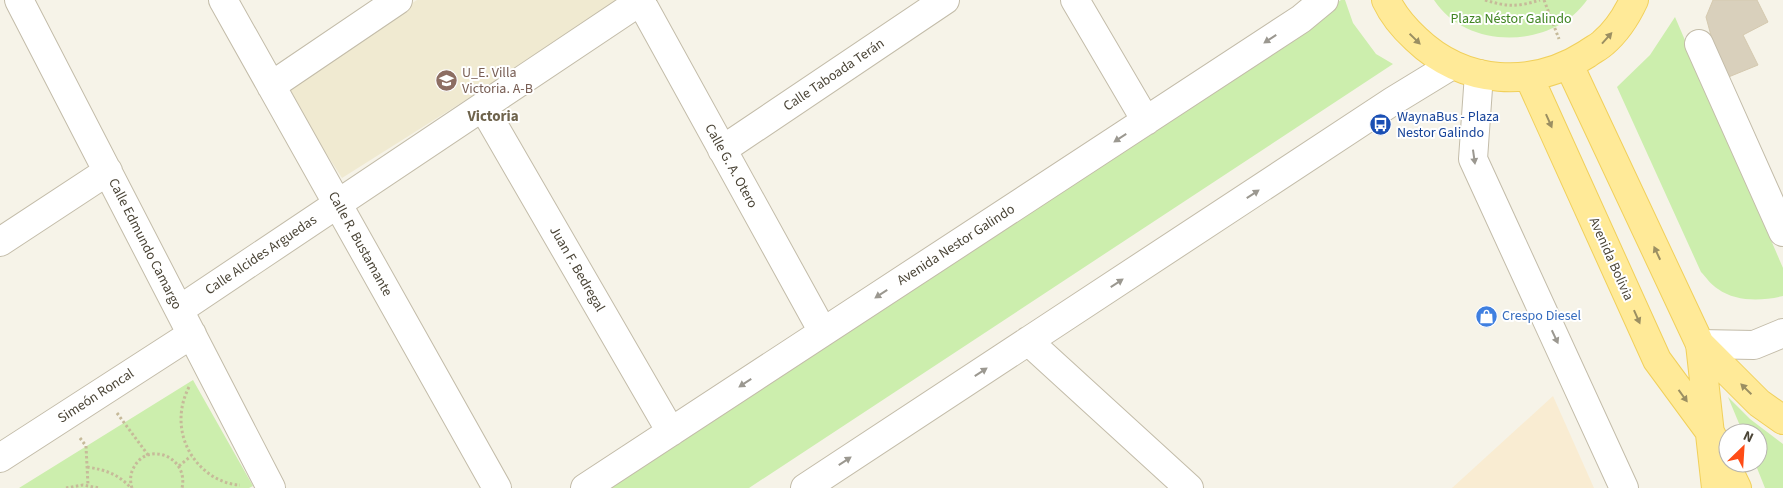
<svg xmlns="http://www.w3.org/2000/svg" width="1783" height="488" viewBox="0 0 1783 488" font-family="'Source Sans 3',sans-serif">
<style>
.commercial{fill:#f9ecd2}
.education{fill:#f0ead1}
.green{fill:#cceead}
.building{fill:#d9d0bc;stroke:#d5c9af}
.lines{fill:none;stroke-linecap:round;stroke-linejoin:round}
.minor-casing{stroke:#c3bca9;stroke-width:30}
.major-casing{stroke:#f1d05b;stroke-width:30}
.path{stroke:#c6ba99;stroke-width:3;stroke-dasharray:2.5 2.5;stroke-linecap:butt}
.minor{stroke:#fff;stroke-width:28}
.major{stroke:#ffea98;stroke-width:28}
.oneway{fill:#9b8f62}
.oneway2{fill:#9b9890}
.labels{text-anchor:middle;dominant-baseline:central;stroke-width:4;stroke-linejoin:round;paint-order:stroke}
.park-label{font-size:14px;fill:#3f8421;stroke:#fff}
.education-label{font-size:14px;fill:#785e54;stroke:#fff;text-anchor:start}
.street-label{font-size:14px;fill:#4a4436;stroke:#fff}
.transit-label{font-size:14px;fill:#164399;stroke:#fff;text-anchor:start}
.shop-label{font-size:14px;fill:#366cbe;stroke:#fff;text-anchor:start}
.neighbourhood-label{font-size:15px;font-weight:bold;fill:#6e634c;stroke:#fff}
</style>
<rect width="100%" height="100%" fill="#f6f3e8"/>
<path class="commercial" d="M1553,396L1594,488H1452Z"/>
<path class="education" d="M417,0H624L342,178L282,85Z"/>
<path class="green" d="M1341,0H1345L1353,23L1376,54L1393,64L749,488H599Z
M1434,0H1587C1553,49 1467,51 1434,0Z
M1675,17L1783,268V296C1762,301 1736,302 1718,289C1711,285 1706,277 1701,272L1617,87L1650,55Z
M193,380L253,486L249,488H19Z
M1728,397L1750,419L1783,444V488H1765L1755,463H1758V433H1743Z"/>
<path class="building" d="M1713,0H1757L1768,22L1743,35L1758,65L1726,78L1713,43L1706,17Z"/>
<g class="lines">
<defs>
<path id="minor" d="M19,0L271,488
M223,0L497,488
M640,0L823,332
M1075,0L1146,121
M1699,44L1783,232
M1479,74L1473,159L1624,488
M271,86L398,0
M483,107L671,432
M722,150L945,0
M0,242L108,171
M179,310L642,0
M1028,341L1189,488
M1700,344L1754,345L1783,333
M0,458L192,334
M585,488L1301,19L1324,0
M805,488L1393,101L1452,65"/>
<path id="major" d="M1386,0C1393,15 1404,28 1416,39C1464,85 1532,89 1587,54C1592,50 1599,47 1603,43C1616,32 1627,15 1634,0
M1569,65L1700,344L1716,488
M1529,77L1657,360L1710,432L1737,488
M1700,344L1759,403L1783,420"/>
</defs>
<use href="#minor" class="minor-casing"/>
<use href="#major" class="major-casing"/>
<path class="path" d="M1485,0C1507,7 1518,7 1540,0
M1544,0L1559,39
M189,387C172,420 183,458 214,477C221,481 231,485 240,485
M117,413L148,455
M80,438L86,446L88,485
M179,466L191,456
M87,467C106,470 118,474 131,488
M66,488L83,485L99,488
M132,488C130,482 130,475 133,469C146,440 189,456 182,488"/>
<use href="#minor" class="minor"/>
<use href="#major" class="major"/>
</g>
<defs><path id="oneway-solid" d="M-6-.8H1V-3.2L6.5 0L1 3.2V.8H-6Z" transform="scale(1.25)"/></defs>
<g class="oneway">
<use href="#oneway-solid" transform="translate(1607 38) rotate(-48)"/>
<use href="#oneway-solid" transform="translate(1415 39) rotate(44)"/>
<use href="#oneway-solid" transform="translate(1549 121) rotate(66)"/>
<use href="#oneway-solid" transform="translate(1657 253) rotate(-115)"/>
<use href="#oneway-solid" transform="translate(1637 317) rotate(66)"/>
<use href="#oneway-solid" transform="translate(1746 389) rotate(-136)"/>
<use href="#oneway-solid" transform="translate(1683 396) rotate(54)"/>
</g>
<g class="oneway2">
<use href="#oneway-solid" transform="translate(1270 39) rotate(147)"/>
<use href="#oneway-solid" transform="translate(1120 138) rotate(147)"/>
<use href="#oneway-solid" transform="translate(1474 157) rotate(82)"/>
<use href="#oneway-solid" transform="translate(1253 194) rotate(-33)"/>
<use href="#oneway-solid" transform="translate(1117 283) rotate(-33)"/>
<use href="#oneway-solid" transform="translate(881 294) rotate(147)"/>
<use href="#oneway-solid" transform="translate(1555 337) rotate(65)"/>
<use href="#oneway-solid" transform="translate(981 372) rotate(-33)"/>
<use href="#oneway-solid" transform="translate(745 383) rotate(147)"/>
<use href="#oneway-solid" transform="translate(845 461) rotate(-33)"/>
</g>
<defs>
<symbol id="school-disc" viewBox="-11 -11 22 22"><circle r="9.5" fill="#8d6e63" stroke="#fff"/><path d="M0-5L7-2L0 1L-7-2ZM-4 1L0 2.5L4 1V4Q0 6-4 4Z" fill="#fff"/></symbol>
<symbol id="bus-disc" viewBox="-11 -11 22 22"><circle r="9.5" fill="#1a4fb4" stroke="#fff"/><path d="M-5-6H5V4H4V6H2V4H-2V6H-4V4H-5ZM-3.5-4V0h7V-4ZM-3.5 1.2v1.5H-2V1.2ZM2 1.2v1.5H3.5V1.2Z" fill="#fff"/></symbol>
<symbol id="shop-disc" viewBox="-11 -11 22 22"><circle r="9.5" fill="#3f7fe0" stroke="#fff"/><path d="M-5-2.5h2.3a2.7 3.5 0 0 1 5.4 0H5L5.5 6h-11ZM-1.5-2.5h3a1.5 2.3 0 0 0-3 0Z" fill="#fff"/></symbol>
</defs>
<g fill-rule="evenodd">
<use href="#school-disc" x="434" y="68" width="25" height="25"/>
<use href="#bus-disc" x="1368" y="112" width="25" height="25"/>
<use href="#shop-disc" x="1474" y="304" width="25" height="25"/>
</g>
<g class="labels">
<g class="park-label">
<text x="1511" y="19">Plaza Néstor Galindo</text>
</g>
<g class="education-label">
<text x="462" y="73">U_E. Villa<tspan x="462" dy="16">Victoria. A-B</tspan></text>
</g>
<g class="street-label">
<text transform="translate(834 75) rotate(-34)">Calle Taboada Terán</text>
<text transform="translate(731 166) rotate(61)">Calle G. A. Otero</text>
<text transform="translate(145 244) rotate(63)">Calle Edmundo Camargo</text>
<text transform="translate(360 244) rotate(61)">Calle R. Bustamante</text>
<text transform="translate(956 245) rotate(-33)">Avenida Nestor Galindo</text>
<text transform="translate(261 255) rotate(-34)">Calle Alcides Arguedas</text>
<text transform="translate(1611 259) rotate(66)">Avenida Bolivia</text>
<text transform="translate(577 269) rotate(60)">Juan F. Bedregal</text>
<text transform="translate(96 396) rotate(-33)">Simeón Roncal</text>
</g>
<g class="transit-label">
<text x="1397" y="117">WaynaBus - Plaza<tspan x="1397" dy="16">Nestor Galindo</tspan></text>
</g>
<g class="shop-label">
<text x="1502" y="316">Crespo Diesel</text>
</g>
<g class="neighbourhood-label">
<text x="493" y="116">Victoria</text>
</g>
</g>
<g transform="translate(1743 448) rotate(25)"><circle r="24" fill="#ffffff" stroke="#b7b4af"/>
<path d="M0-4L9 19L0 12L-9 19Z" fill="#ff4c16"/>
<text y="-8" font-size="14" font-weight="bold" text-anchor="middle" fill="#4a4436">N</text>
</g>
</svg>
